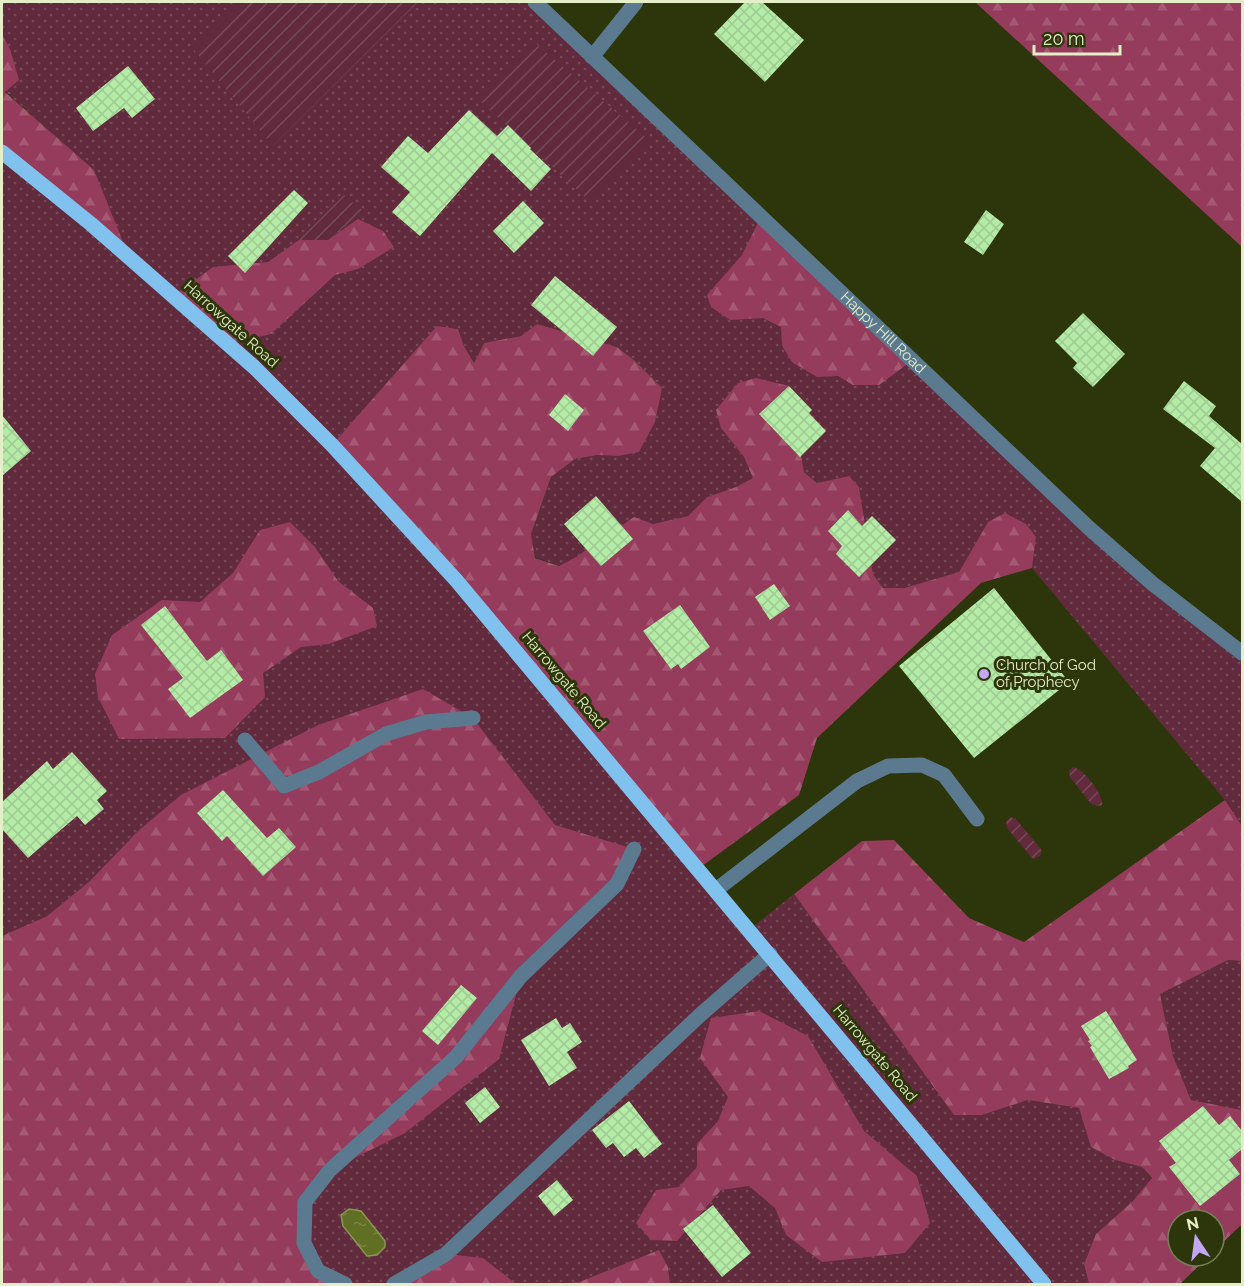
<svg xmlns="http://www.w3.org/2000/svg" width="1244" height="1286" viewBox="0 0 1244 1286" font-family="Raleway,sans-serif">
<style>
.grass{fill:url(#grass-dots)}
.forest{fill:url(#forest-firs)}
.garden{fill:url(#garden-furrows)}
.water{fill:url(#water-ripples);stroke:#889555;stroke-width:1.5}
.building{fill:url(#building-cross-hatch)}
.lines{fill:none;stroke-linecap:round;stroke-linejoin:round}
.minor{stroke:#5b798f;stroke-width:15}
.major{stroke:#81c1ed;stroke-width:15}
.poi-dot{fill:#c2a8f3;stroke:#2d350a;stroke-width:2}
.labels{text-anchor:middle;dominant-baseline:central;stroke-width:6;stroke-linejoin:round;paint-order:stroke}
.street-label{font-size:15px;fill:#e4efc7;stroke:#2d350a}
.poi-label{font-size:15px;fill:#e4efc7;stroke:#2d350a;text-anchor:start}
</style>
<defs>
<pattern id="grass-dots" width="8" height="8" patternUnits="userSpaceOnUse" patternTransform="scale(1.5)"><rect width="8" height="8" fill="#612b3d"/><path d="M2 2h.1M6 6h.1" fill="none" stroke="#784a58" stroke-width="1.8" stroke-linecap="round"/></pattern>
<pattern id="forest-firs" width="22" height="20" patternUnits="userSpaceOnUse" patternTransform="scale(1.5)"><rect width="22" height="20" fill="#953b5c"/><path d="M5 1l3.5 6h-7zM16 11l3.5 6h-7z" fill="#a45872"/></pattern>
<pattern id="garden-furrows" width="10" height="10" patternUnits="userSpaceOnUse" patternTransform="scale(1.5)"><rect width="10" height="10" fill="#612b3d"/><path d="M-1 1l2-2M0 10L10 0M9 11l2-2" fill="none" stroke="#784a58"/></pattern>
<pattern id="water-ripples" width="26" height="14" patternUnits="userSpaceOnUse" patternTransform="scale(1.5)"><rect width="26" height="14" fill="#606f24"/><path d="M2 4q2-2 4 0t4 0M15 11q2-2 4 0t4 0" fill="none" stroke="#778442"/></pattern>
<pattern id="building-cross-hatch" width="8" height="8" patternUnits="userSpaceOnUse" patternTransform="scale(1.5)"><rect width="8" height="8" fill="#b4eba7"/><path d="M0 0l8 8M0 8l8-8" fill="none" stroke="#9eca92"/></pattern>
</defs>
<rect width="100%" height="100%" fill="#2d350a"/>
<path class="grass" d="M2,2H539L1079,519L1242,653V826L1225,800L1032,568L1036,537L988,522L959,572L904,588H883L873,574L859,487L849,476L817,483L804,472L789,386L721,428L744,457L753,478L736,487L707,497L688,516L653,524L559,566L535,557L531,534L551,477L575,459L597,455L618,456L662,388L635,361L617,347L537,324L521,336L484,343L474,363L464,346L458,329L332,445L749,930L794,894L954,1115H982L1028,1100L1079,1108L1092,1147L1115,1160L1142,1167L1152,1179L1133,1201L1096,1234L1084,1264L1089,1284H670L668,1267L659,1250L579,1282L551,1284H516L483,1259L394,1284H345L318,1271L90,881L47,916L2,936V152L93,170L5,91L10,49L2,34Z
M1228,960L1242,961V1110L1191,1100L1173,1056L1160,994Z"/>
<path class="forest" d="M975,2H1242V247Z
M2,34L10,49L19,80L5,92L94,170L130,259L2,152Z
M761,217L913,360L879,385H853L838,376L817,377L792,362L782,345L781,327L763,318L730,320L711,307L707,295L742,255Z
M358,219L383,231L394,247L358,269L335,275L271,334L228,344L173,296L213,267L268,262L299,240H328Z
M537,324L617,347L635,361L662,388L655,422L639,452L618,456L597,455L575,459L551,477L531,534L535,558L559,566L576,557L634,517L653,524L688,516L707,497L736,487L753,478L744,457L721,428L716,410L738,383L756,378L789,386L804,472L817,483L849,476L859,487L873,574L883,588H904L959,572L988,522L1005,513L1026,524L1036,537L1032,568L981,583L817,738L799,795L698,869L332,445L437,326L458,329L464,346L474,363L484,343L521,336Z
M290,522L315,547L338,581L373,608L377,626L329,644L301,647L263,673L265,697L225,738L119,739L98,697L95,674L112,635L162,600L200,602L233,573L260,530Z
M423,689L473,718L555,825L634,849L617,884L521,976L499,1059L405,1133L330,1170L305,1202L304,1243L318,1271L345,1284H2V936L47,916L90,881L138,831L181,795L318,725Z
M1225,800L1242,826V961L1228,960L1160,994L1173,1056L1191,1100L1242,1110V1224L1214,1251V1220H1178V1256H1209L1180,1284H1089L1084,1264L1096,1234L1133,1201L1152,1178L1142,1167L1115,1160L1091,1147L1079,1108L1028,1100L982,1115H954L794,894L862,841L894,840L969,918L1024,942Z
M759,1011L808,1036L864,1131L917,1176L930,1223L905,1253L822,1262L786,1235L775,1208L749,1186L721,1190L677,1241L651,1240L636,1223L656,1190L679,1187L697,1167V1144L718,1121L728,1097L700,1058L711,1018Z
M659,1250L668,1267L670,1284H551L579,1282Z
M446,1254L483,1258L516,1284H394Z"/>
<path class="garden" d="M242,2H418L273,146L194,50Z
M534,42L650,141L589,201L478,99Z
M344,195L363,211L328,240H299Z
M1073,767C1083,768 1104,795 1102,805L1099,806L1091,804L1070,777L1069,771Z
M1010,817L1016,819L1040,848L1042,851L1040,856L1034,859L1031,857L1007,828L1006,822Z"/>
<path class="water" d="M349,1209L361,1211L385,1241V1247L377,1255L367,1256L343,1226L341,1215Z"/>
<path class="building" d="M745,2H762L804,40L765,82L714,34Z
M128,66L155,99L132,118L124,108L93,131L76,108Z
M469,110L497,136L508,125L531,148L530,149L551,169L531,191L492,153L420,236L392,212L410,192L381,167L408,136L428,153Z
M294,190L308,203L245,273L228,256Z
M523,201L544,223L514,253L493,231Z
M986,210L1004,224L983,255L964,242Z
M555,276L617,327L593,356L531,305Z
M1083,313L1125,354L1093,387L1073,368L1077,363L1055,341Z
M1184,381L1216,406L1209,416L1242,444V502L1200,466L1215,448L1163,409Z
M789,386L812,410L809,413L826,431L800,457L759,414Z
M565,394L584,410L568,431L549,415Z
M2,415L31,451L2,476Z
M596,496L633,539L601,566L564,524Z
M848,510L862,526L872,516L896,540L859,577L836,554L842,546L828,531Z
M774,584L790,606L770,620L755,597Z
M994,588L1069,682L974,758L899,666Z
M680,605L710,647L681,669L678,664L671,669L643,631Z
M165,606L207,661L221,650L243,680L190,718L168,689L183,678L141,625Z
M72,752L107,791L97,800L104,809L85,825L77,816L28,858L2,829V802L47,761L53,769Z
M223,790L267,838L279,828L296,847L263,876L227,836L222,841L197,813Z
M461,985L477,998L438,1045L422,1031Z
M1106,1011L1137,1060L1128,1066L1129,1068L1109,1079L1090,1047L1092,1046L1088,1041L1090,1040L1081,1026Z
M556,1018L562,1028L570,1023L582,1042L567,1052L577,1068L549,1086L521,1040Z
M485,1087L500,1107L480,1123L465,1103Z
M629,1101L662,1144L644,1158L636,1148L624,1157L613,1143L606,1148L592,1130Z
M1203,1106L1219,1125L1230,1116L1242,1131V1149L1229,1160L1240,1174L1200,1206L1169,1167L1176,1163L1159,1141Z
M557,1180L573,1200L554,1216L538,1196Z
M713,1205L751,1253L722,1277L683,1229Z"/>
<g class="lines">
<g class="minor">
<path id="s1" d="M535,2L1089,528L1153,584L1242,653"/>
<path d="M592,57L636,2"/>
<path d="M245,740L284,786L319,772L386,734L426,722L473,718"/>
<path d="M716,890L857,781L888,766L922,765L944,775L977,819"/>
<path d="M345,1284L318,1271L304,1243L305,1202L330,1170L456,1057L521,976L617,884L634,849"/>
<path d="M394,1284L446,1254L699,1016L770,954"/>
</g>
<path class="major" d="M2,152L91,224L254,367L332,445L456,580L1044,1284"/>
</g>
<circle class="poi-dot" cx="984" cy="674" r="6"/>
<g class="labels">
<g class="street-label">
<text transform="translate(231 324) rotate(42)">Harrowgate Road</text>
<text stroke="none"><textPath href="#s1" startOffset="480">Happy Hill Road</textPath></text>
<text transform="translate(564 680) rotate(50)">Harrowgate Road</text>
<text transform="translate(875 1053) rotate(50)">Harrowgate Road</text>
</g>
<g class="poi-label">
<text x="996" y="665">Church of God<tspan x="996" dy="17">of Prophecy</tspan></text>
</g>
</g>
<rect width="1244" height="1286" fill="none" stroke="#e4efc7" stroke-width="6"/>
<g transform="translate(1196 1238) rotate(347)"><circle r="28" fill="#2d350a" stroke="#767f56" stroke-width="1.5"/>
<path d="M0-4.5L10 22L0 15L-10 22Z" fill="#c2a8f3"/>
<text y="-9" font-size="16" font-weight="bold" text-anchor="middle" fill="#e4efc7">N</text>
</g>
<path d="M1034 45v9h86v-9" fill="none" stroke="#e4efc7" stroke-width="3"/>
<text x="1043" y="45" font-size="18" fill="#e4efc7" stroke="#2d350a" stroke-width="4.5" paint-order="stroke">20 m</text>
</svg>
